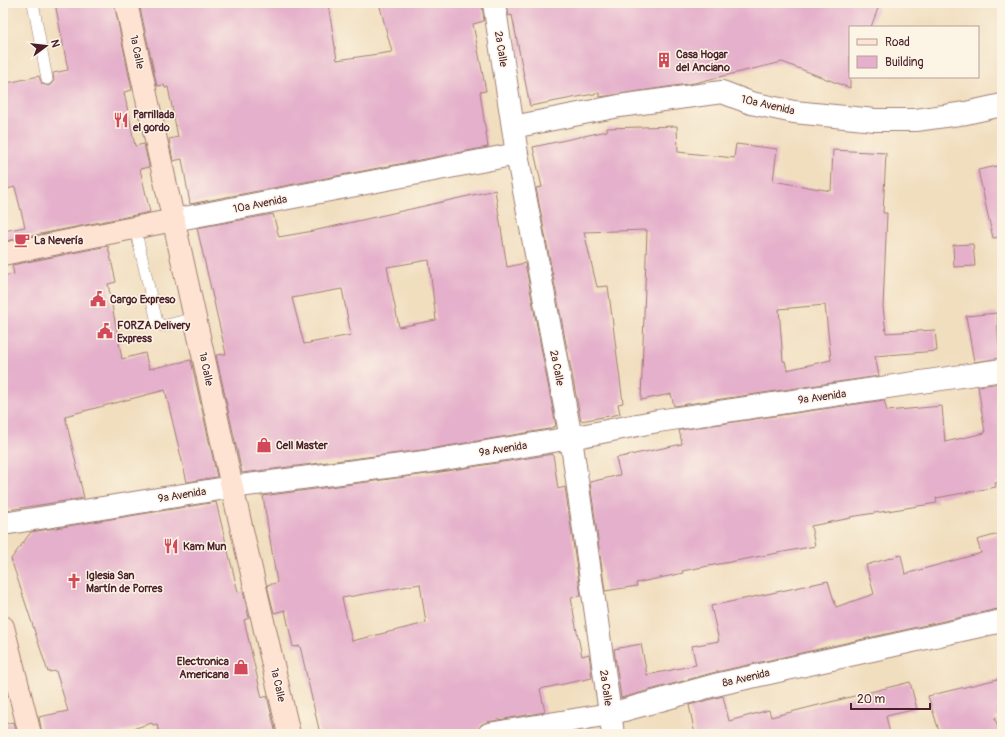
<svg xmlns="http://www.w3.org/2000/svg" width="1005" height="737" viewBox="0 0 1005 737" font-family="Pangolin,sans-serif">
<style>
.building{fill:#e5b0cb;fill-rule:evenodd}
.lines{fill:none;stroke-linecap:round;stroke-linejoin:round}
.lane-casing{stroke:#9e7e75;stroke-width:12}
.street-casing{stroke:#9e7e75;stroke-width:24}
.secondary-casing{stroke:#9e7e75;stroke-width:24}
.lane{stroke:#fff;stroke-width:11}
.street{stroke:#fff;stroke-width:22}
.secondary{stroke:#fee3d2;stroke-width:22}
.labels{text-anchor:middle;dominant-baseline:central;stroke-width:3;stroke-linejoin:round;paint-order:stroke}
.street-label{font-size:11px;fill:#4a1f2b;stroke:#fcf5e5}
.poi-label{font-size:11px;font-weight:bold;fill:#4a1f2b;stroke:#fcf5e5;text-anchor:start}
</style>
<rect width="100%" height="100%" fill="#fcf5e5"/>
<filter id="ink" filterUnits="userSpaceOnUse"><feTurbulence type="fractalNoise" baseFrequency=".025" numOctaves="2"/><feDisplacementMap in="SourceGraphic" scale="8" xChannelSelector="R" yChannelSelector="G"/><feConvolveMatrix kernelMatrix="1 2 1 2 8 2 1 2 1" color-interpolation-filters="sRGB"/></filter>
<filter id="wash" filterUnits="userSpaceOnUse"><feTurbulence type="fractalNoise" baseFrequency=".012" numOctaves="4" result="noise"/><feDisplacementMap in="SourceGraphic" scale="16" xChannelSelector="R" yChannelSelector="G"/><feGaussianBlur stdDeviation="0.9" result="paint"/><feColorMatrix in="noise" values="0 0 0 0 0 0 0 0 0 0 0 0 0 0 0 0 0 1.4 0 .05"/><feComposite in="paint" operator="in"/></filter>
<g filter="url(#wash)">
<rect width="100%" height="100%" fill="#f1debf"/>
<g id="blocks">
<path class="building" d="M55,3H114L132,90L124,92L135,146L144,144L149,167L140,169L150,212L6,241L4,231L25,227L15,187L3,190V84L39,76L42,84L49,86L54,81L53,73L68,70Z
M139,3H328L337,60L392,52L379,3H482L484,21L473,24L486,91L480,92L488,147L190,204L182,159L173,161L169,139L178,137L168,87L165,88L164,85L157,86Z
M507,3H880L871,27H850V88L782,62L694,83L600,97L599,93L530,106L512,15L509,16Z
M677,126L678,152L734,158L736,144L777,149L773,181L831,191L833,150L886,153L883,213H887L883,307L886,333L935,330L937,351L875,356L879,376L674,406L671,394L641,400L647,230L584,232L597,287L608,286L623,403L618,404L620,414L581,421L536,188L542,187L533,147L607,131V128ZM825,305L831,360L787,370L785,361H783L779,309Z
M1002,165V237L993,238L978,170Z
M495,190L507,267L525,263L556,426L549,429L430,449L242,473L216,355L226,354L197,228L273,214L279,237L313,231ZM429,260L436,320L399,327L387,267ZM342,289L351,335L304,344L292,298Z
M973,244L975,266L954,267L953,245Z
M108,246L116,282L108,284L122,359L145,353L149,369L191,360L217,477L187,482L165,390L65,416L84,498L8,510L3,487V276L14,274L12,265Z
M997,313L999,344L1002,343V358L974,362L966,316Z
M1002,383V482L995,483L996,487L936,498L937,503L850,517L851,518L811,526L815,546L682,571L683,573L636,583L637,586L605,591L590,482L620,475L616,458L682,444L679,430L884,400L887,411L942,406L945,442L985,433L978,386Z
M553,454L558,489L565,487L581,596L571,597L575,622L582,656L589,654L592,678L540,689L545,712L487,722L481,725L477,734H320L300,646L293,647L285,610L274,613L267,585L277,583L263,496L434,473ZM420,584L426,623L352,641L342,598Z
M216,502L238,592L243,591L249,618L244,620L262,698L267,696L276,734H159L157,724L153,725L152,723L116,734H42L39,717L68,711L56,671L48,672L11,559L31,532Z
M1002,533V608L712,673L621,698L614,649L641,644L647,675L696,665L692,646L719,641L711,606L828,581L836,607L874,594L866,565L901,555L905,574L981,553L977,540Z
M1002,678V716L995,718L1000,734H940L928,696Z
M910,682L917,709L886,716L890,734H695L689,705L723,696L729,721L769,710L771,717Z
M14,722L17,734H5L4,724Z"/>
</g>
</g>
<g filter="url(#ink)">
<use href="#blocks" fill-opacity="0" stroke="#9e7e75" stroke-width="1"/>
<g class="lines">
<defs>
<path id="lane" d="M33,3L47,79
M135,228L157,322L163,326L195,318"/>
<path id="street" d="M494,3L517,154L571,438L613,734
M513,127L619,106L722,92L751,103L794,112L875,120H916L966,113L1002,105
M174,220L517,154
M3,524L232,487L432,461L571,438L658,421L1002,370
M489,734L610,714L715,685L1002,621"/>
<path id="secondary" d="M126,3L232,487L289,734
M3,254L174,220
M3,627L30,734"/>
</defs>
<use href="#lane" class="lane-casing"/>
<use href="#street" class="street-casing"/>
<use href="#secondary" class="secondary-casing"/>
<use href="#lane" class="lane"/>
<use href="#street" class="street"/>
<use href="#secondary" class="secondary"/>
</g>
</g>
<defs>
<symbol id="building-bare" viewBox="-9 -9 18 18"><path d="M-4-6H4V6H1V3H-1V6H-4ZM-2.5-4.3h1.7v1.8h-1.7ZM.8-4.3h1.7v1.8H.8ZM-2.5-1h1.7V.8h-1.7ZM.8-1h1.7V.8H.8Z" fill="#d1495b" stroke="#fcf5e5" stroke-width="2.5" paint-order="stroke"/></symbol>
<symbol id="restaurant-bare" viewBox="-9 -9 18 18"><path d="M-5-6h1v4h1v-4h1v4h1v-4h1v5L-1.5 .5V6h-2V.5L-5-1ZM5-6V6H3V1.5H1.5Q1.5-4 5-6Z" fill="#d1495b" stroke="#fcf5e5" stroke-width="2.5" paint-order="stroke"/></symbol>
<symbol id="cafe-bare" viewBox="-9 -9 18 18"><path d="M-5.5-4.5H6V0H3Q3 3.5 0 3.5H-2.5Q-5.5 3.5-5.5 0ZM3-3.2v2h1.7v-2ZM-6 4.5H4V6H-6Z" fill="#d1495b" stroke="#fcf5e5" stroke-width="2.5" paint-order="stroke"/></symbol>
<symbol id="civic-bare" viewBox="-9 -9 18 18"><path d="M-.6-6.5H3V-4.5H.6V-3L4-1V1h2V6H-6V1h2V-1L-.6-3ZM-1.2 2.5V6h2.4V2.5Z" fill="#d1495b" stroke="#fcf5e5" stroke-width="2.5" paint-order="stroke"/></symbol>
<symbol id="shop-bare" viewBox="-9 -9 18 18"><path d="M-5-2.5h2.3a2.7 3.5 0 0 1 5.4 0H5L5.5 6h-11ZM-1.5-2.5h3a1.5 2.3 0 0 0-3 0Z" fill="#d1495b" stroke="#fcf5e5" stroke-width="2.5" paint-order="stroke"/></symbol>
<symbol id="church-bare" viewBox="-9 -9 18 18"><path d="M-1.2-6h2.4v3.5h3.3v2.4h-3.3V6h-2.4V-.1h-3.3v-2.4h3.3Z" fill="#d1495b" stroke="#fcf5e5" stroke-width="2.5" paint-order="stroke"/></symbol>
</defs>
<g fill-rule="evenodd">
<use href="#building-bare" x="653" y="49" width="22" height="22"/>
<use href="#restaurant-bare" x="110" y="109" width="22" height="22"/>
<use href="#cafe-bare" x="11" y="229" width="22" height="22"/>
<use href="#civic-bare" x="87" y="288" width="22" height="22"/>
<use href="#civic-bare" x="94" y="320" width="22" height="22"/>
<use href="#shop-bare" x="253" y="434" width="22" height="22"/>
<use href="#restaurant-bare" x="160" y="535" width="22" height="22"/>
<use href="#church-bare" x="63" y="570" width="22" height="22"/>
<use href="#shop-bare" x="230" y="656" width="22" height="22"/>
</g>
<g class="labels">
<g class="street-label">
<text transform="translate(501 49) rotate(81)">2a Calle</text>
<text transform="translate(137 52) rotate(78)">1a Calle</text>
<text transform="translate(768 105) rotate(13)">10a Avenida</text>
<text transform="translate(260 204) rotate(-11)">10a Avenida</text>
<text transform="translate(557 368) rotate(79)">2a Calle</text>
<text transform="translate(206 369) rotate(78)">1a Calle</text>
<text transform="translate(822 397) rotate(-8)">9a Avenida</text>
<text transform="translate(503 449) rotate(-9)">9a Avenida</text>
<text transform="translate(182 495) rotate(-9)">9a Avenida</text>
<text transform="translate(746 678) rotate(-13)">8a Avenida</text>
<text transform="translate(278 685) rotate(77)">1a Calle</text>
<text transform="translate(606 688) rotate(82)">2a Calle</text>
</g>
<g class="poi-label">
<text x="676" y="54">Casa Hogar<tspan x="676" dy="13">del Anciano</tspan></text>
<text x="133" y="114">Parrillada<tspan x="133" dy="13">el gordo</tspan></text>
<text x="34" y="240">La Nevería</text>
<text x="110" y="299">Cargo Expreso</text>
<text x="117" y="325">FORZA Delivery<tspan x="117" dy="13">Express</tspan></text>
<text x="276" y="445">Cell Master</text>
<text x="183" y="546">Kam Mun</text>
<text x="86" y="575">Iglesia San<tspan x="86" dy="13">Martín de Porres</tspan></text>
<text x="229" y="661" text-anchor="end">Electronica<tspan x="229" dy="13">Americana</tspan></text>
</g>
</g>
<rect width="1005" height="737" fill="none" stroke="#fcf5e5" stroke-width="16"/>
<rect x="849" y="26" width="130" height="52" fill="#fcf5e5" stroke="#b59f9b"/>
<rect x="857" y="39" width="20" height="6" fill="#fee3d2" stroke="#b59f9b"/>
<text x="885" y="46" font-size="12" fill="#4a1f2b">Road</text>
<rect x="857" y="56" width="20" height="12" fill="#e5b0cb" stroke="#b59f9b"/>
<text x="885" y="66" font-size="12" fill="#4a1f2b">Building</text>
<g transform="translate(46 46) rotate(75)" stroke="#fcf5e5" stroke-width="3" paint-order="stroke">
<path d="M0-3L7 15L0 10L-7 15Z" fill="#4a1f2b"/>
<text y="-6" font-size="11" font-weight="bold" text-anchor="middle" fill="#4a1f2b">N</text>
</g>
<path d="M851 703v6h79v-6" fill="none" stroke="#4a1f2b" stroke-width="2"/>
<text x="857" y="703" font-size="12" fill="#4a1f2b" stroke="#fcf5e5" stroke-width="3" paint-order="stroke">20 m</text>
</svg>
